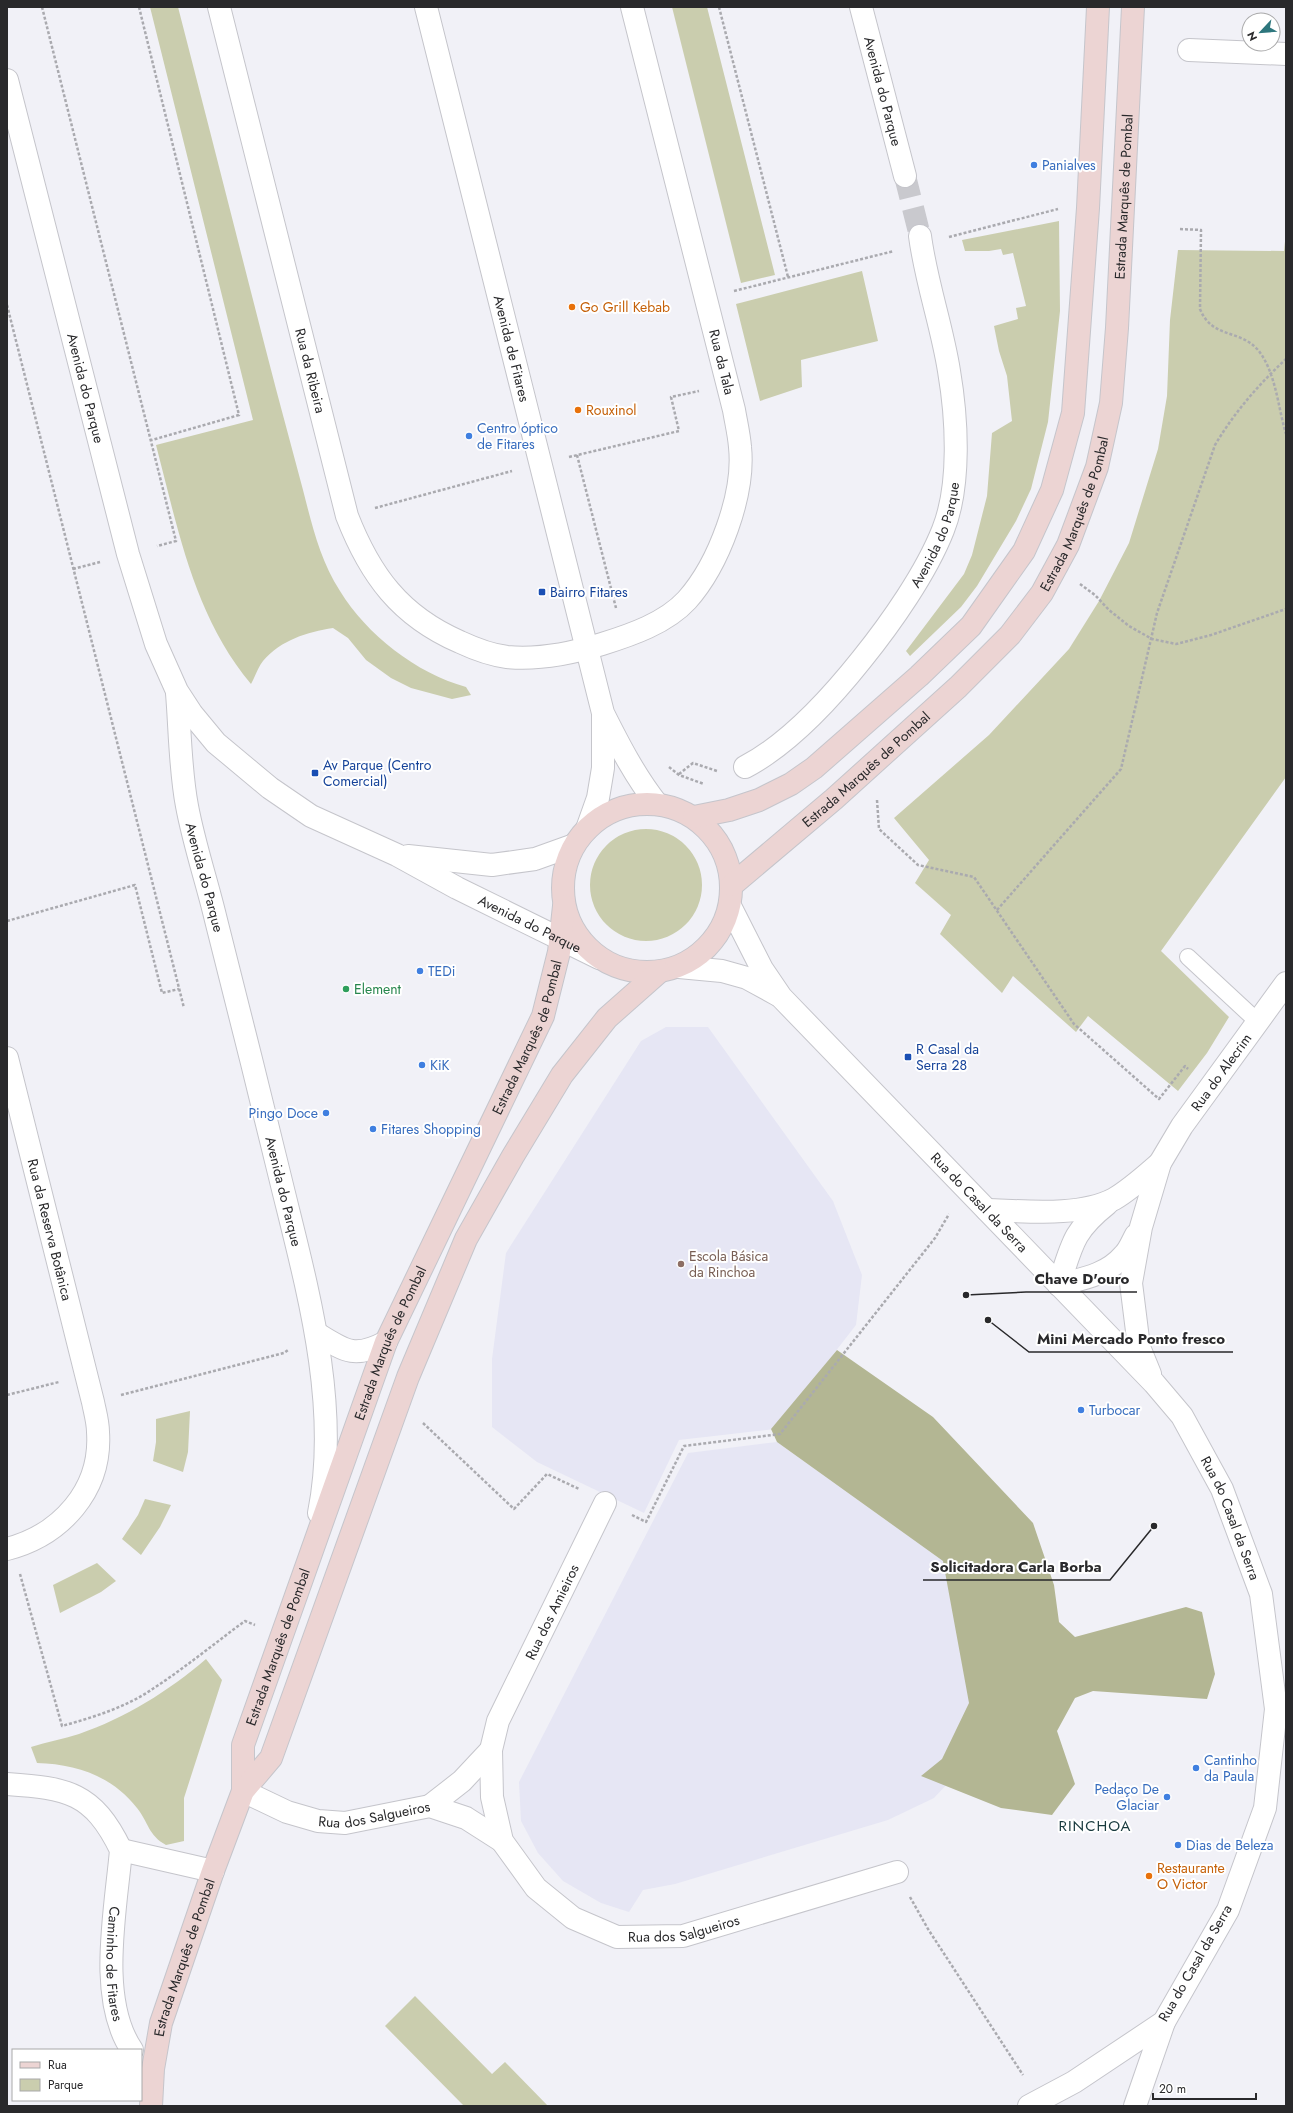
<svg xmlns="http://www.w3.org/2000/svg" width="1293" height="2113" viewBox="0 0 1293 2113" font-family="Jost,sans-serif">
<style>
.built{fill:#e6e6f4}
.green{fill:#cacdae}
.forest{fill:#b3b693}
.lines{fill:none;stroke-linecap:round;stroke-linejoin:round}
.street-tunnel{stroke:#c9c9ce;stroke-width:22;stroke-dasharray:22 11;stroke-linecap:butt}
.lane-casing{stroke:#c5c5cb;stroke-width:18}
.street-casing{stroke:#c5c5cb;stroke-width:24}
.secondary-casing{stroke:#c5c5cb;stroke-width:24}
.path{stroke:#aaaaaf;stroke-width:2.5;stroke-dasharray:3 2;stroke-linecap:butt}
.lane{stroke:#fff;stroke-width:16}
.street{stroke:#fff;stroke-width:22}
.secondary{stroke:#ecd4d3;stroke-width:22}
.shop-dot{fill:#3f7fe0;stroke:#fff;stroke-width:1.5}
.food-dot{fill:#e8710a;stroke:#fff;stroke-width:1.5}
.transit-dot{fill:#1a4fb4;stroke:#fff;stroke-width:1.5}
.leisure-dot{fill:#2e9e5b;stroke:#fff;stroke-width:1.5}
.education-dot{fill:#8d6e63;stroke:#fff;stroke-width:1.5}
.labels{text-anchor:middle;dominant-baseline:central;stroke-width:4;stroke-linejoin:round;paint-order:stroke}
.street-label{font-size:14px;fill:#29292b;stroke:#fff}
.shop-label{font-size:14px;fill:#366cbe;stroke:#fff;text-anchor:start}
.food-label{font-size:14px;fill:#c56008;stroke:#fff;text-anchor:start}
.transit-label{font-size:14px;fill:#164399;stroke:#fff;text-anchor:start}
.leisure-label{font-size:14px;fill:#27864d;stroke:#fff;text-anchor:start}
.education-label{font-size:14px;fill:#785e54;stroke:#fff;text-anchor:start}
.neighbourhood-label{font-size:15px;letter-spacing:1px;fill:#183a3e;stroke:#fff}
.leader{fill:none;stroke:#29292b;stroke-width:1.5}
.callout-dot{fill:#29292b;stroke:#fff;stroke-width:1.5}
.callout-label{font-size:15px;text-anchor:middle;font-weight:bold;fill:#29292b;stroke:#fff;stroke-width:4;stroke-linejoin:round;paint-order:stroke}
</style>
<rect width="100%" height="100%" fill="#f1f1f7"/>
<path class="built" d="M666,1027H708L833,1201L862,1275L856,1325L775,1429L679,1440L644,1513L537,1462L492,1427V1359L506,1253L641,1041Z
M777,1442L1048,1636L1016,1711L934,1798L888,1820L675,1884L643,1890L629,1912L601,1903L563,1881L538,1853L521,1821L519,1782L688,1453Z"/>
<path class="green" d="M150,7H178C211,134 243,262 276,389C285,423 294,456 303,490C312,525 320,560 340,591C367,635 416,673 466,687L471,695L452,699L411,688L391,678L366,660L348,638L333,628C307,632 281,640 263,661C258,667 255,677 251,684C194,616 178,529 156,445L253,420Z
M672,7H707L775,275L741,283Z
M1059,221L1060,311L1048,422L1031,489L1016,521L977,586L961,607L910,656L906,651L964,574L972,555L987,496L992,433L1012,421L1007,376L999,351L994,326L1018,319L1016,308L1026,306L1013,253L1003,255L1001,249L989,251H965L962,240Z
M1286,232V777L1161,951L1229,1017L1207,1053L1178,1091L1088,1016L1076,1032L1013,976L1002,993L940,934L951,915L915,883L929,860L894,818L989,735L1069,649L1099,601L1129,543L1158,449L1167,396L1170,320L1178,250L1284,251Z
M862,271L878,341L801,360L802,387L760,401L736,304Z
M590 885a56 56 0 1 1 112 0a56 56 0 1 1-112 0Z
M190,1411L188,1452L183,1472L153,1461L156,1442V1419Z
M145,1499L171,1505L160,1527L141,1555L122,1539L138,1515Z
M97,1563L116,1581L101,1592L60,1613L53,1585Z
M206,1659L222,1680L184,1798V1841L166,1845C148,1835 149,1823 137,1808C112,1776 76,1764 37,1763L31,1747C47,1742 63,1739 79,1734C125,1718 169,1691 206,1659Z
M415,1996L492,2074L505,2062L548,2106H464L385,2026Z"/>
<path class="forest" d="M837,1350L933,1417L1033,1523L1054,1585L1059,1622L1075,1637L1186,1607L1202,1612L1215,1674L1207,1699L1093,1691L1075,1698L1057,1731L1075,1784L1052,1815L1001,1808L921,1776L942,1759L969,1703L943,1561L777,1442L771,1429Z"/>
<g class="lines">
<path class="street-tunnel" d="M905,176L920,236"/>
<defs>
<path id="lane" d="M1188,957L1257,1021"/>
<g id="street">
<path id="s1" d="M219,7L347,516C370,575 400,616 460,642C475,649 491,655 507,657C539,660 573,653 602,644C631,635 666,623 687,600C719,564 745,494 740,447C739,434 736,422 734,410L632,7"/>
<path id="s2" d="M426,7L603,713C619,745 635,776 657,804"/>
<path id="s3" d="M861,7L905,176"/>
<path d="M1189,50L1286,54"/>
<path id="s4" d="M7,80L128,554L156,644L177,691L192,714L216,743L270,788L311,816L397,855L457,888L599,958"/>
<path id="s5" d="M177,693C180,729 180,770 187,806C194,844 207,882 216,920C238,1006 259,1091 280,1177C306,1284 341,1403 319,1513"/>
<path id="s6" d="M745,767C789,744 831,698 862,659C891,623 926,573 943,530C961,485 957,418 949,371C942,326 926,282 920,236"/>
<path d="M587,829L598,798L603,768V716"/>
<path d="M408,856L492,865L535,859L574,845"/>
<path id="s7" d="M730,906L762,969L781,997L1154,1383L1182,1416L1222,1489L1261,1594L1276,1709L1265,1808L1228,1910L1164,2022L1074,2082L1029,2106"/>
<path d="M679,967L722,971L747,978L778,995"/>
<path id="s8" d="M7,1058L93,1402C95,1412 98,1422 98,1432C102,1490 61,1535 7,1549"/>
<path d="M987,1210C1025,1211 1080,1217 1114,1199C1131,1189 1145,1176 1160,1163"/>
<path d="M1059,1285C1081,1279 1107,1275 1123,1256C1129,1251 1132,1242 1136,1235"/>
<path d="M1059,1285C1072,1244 1073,1231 1107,1204"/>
<path d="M316,1333C345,1351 354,1359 386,1342"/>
<path id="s9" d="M1150,1374L1139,1347L1131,1283L1141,1227L1160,1163L1182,1126L1286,983"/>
<path id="s10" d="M605,1503L498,1721L491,1750L492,1797L502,1841L536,1888L573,1918L617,1937L683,1936L897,1872"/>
<path id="s11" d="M7,1784C67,1788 93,1792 121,1850C116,1909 97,1999 132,2050"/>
<path id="s12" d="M243,1791L287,1812L318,1821L345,1823L430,1806L466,1818L502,1841"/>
<path d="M430,1806L462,1781L491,1750"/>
<path d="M121,1850L213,1871"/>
<path d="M1135,2106L1164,2022"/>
</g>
<g id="secondary">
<circle cx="647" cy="888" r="84"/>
<path d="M694,817L729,810L759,800L791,784L814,768L919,676L971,626L1024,551L1052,490L1073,413L1088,208L1098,7"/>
<path id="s13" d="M732,885L834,799L958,687L1010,635L1042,593L1068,545L1097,467L1111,403L1117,328L1133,7"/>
<path id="s14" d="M243,1791V1745L386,1342L543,1016L559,952L564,906"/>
<path id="s15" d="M151,2106L153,2069L161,2023L213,1871L243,1791L271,1758L408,1377L466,1239L513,1156L562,1075L607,1018L659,972"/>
</g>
</defs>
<use href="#lane" class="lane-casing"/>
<use href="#street" class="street-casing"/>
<use href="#secondary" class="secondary-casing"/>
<path class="path" d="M42,7L176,541L157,546
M139,7L239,415L152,440
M719,7L788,277
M1180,229L1201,230L1200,309C1212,339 1240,329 1258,350C1276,372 1278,408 1286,434
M949,237L1058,209
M734,291L894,251
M7,305L184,1008
M577,455L616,608
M569,457L679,431L671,397L699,391
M375,508L512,471
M73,569L100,562
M1080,584L1095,595L1109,610L1129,626L1152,639L1176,644L1211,635L1286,609
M669,767L679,775L704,784
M679,774L693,763L717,771
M877,800L879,829L918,865L974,877L1074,1024L1159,1099L1185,1066L1188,1069
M997,910L1121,769L1157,613L1215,445C1234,413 1258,385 1286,359
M7,921L135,885L162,993L179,989
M7,1395L59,1382
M121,1395L284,1353L288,1350
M423,1423L514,1509L547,1474L579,1489
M632,1515L646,1522L684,1446L780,1434L935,1238L949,1214
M20,1574L62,1726C94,1717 127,1707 154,1688C186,1667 215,1643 245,1621L255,1625
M910,1897L928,1929L1023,2075"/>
<use href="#lane" class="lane"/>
<use href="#street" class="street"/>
<use href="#secondary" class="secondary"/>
</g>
<g class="shop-dot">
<circle cx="1034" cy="165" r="4"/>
<circle cx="469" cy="436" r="4"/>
<circle cx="420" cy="971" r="4"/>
<circle cx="422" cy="1065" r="4"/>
<circle cx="326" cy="1113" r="4"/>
<circle cx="373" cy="1129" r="4"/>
<circle cx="1081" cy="1410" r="4"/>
<circle cx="1196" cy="1768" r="4"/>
<circle cx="1167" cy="1797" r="4"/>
<circle cx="1178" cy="1845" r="4"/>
</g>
<g class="food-dot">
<circle cx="572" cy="307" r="4"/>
<circle cx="578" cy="410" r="4"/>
<circle cx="1149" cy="1876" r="4"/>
</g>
<g class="transit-dot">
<rect x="538" y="588" width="8" height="8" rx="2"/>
<rect x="311" y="769" width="8" height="8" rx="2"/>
<rect x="904" y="1053" width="8" height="8" rx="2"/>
</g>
<circle class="leisure-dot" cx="346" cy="989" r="4"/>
<circle class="education-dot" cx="681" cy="1264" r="4"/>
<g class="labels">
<g class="street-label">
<text stroke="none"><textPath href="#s3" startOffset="87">Avenida do Parque</textPath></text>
<text stroke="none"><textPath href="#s13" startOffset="837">Estrada Marquês de Pombal</textPath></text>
<text stroke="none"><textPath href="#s2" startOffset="352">Avenida de Fitares</textPath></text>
<text transform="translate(722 362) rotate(76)">Rua da Tala</text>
<text stroke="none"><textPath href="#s1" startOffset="375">Rua da Ribeira</textPath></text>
<text stroke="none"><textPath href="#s4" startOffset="318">Avenida do Parque</textPath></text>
<text stroke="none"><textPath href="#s13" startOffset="513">Estrada Marquês de Pombal</textPath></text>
<text stroke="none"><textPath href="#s6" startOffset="306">Avenida do Parque</textPath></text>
<text stroke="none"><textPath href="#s13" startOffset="177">Estrada Marquês de Pombal</textPath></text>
<text stroke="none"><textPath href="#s5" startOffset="187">Avenida do Parque</textPath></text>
<text stroke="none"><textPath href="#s4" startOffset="1064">Avenida do Parque</textPath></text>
<text stroke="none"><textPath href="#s14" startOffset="810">Estrada Marquês de Pombal</textPath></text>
<text stroke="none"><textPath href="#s9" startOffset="327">Rua do Alecrim</textPath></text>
<text stroke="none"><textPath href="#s5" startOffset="511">Avenida do Parque</textPath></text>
<text stroke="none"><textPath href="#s7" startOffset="390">Rua do Casal da Serra</textPath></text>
<text stroke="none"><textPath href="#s8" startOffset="177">Rua da Reserva Botânica</textPath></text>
<text stroke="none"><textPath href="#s14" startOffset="474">Estrada Marquês de Pombal</textPath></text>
<text stroke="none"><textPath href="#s7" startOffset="798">Rua do Casal da Serra</textPath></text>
<text transform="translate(552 1612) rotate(-64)">Rua dos Amieiros</text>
<text stroke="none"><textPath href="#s14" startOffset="150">Estrada Marquês de Pombal</textPath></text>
<text stroke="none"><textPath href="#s12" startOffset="138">Rua dos Salgueiros</textPath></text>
<text stroke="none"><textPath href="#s10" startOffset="586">Rua dos Salgueiros</textPath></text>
<text stroke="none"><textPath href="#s15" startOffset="153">Estrada Marquês de Pombal</textPath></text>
<text stroke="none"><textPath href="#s11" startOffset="256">Caminho de Fitares</textPath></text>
<text transform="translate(1195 1963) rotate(-60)">Rua do Casal da Serra</text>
</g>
<g class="shop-label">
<text x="1042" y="165">Panialves</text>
<text x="477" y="428">Centro óptico<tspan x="477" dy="16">de Fitares</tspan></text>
<text x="428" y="971">TEDi</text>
<text x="430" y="1065">KiK</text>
<text x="318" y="1113" text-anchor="end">Pingo Doce</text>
<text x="381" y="1129">Fitares Shopping</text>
<text x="1089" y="1410">Turbocar</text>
<text x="1204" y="1760">Cantinho<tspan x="1204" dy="16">da Paula</tspan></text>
<text x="1159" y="1789" text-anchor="end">Pedaço De<tspan x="1159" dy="16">Glaciar</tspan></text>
<text x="1186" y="1845">Dias de Beleza</text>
</g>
<g class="food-label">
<text x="580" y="307">Go Grill Kebab</text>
<text x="586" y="410">Rouxinol</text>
<text x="1157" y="1868">Restaurante<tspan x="1157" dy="16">O Victor</tspan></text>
</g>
<g class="transit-label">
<text x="550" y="592">Bairro Fitares</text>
<text x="323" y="765">Av Parque (Centro<tspan x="323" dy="16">Comercial)</tspan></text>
<text x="916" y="1049">R Casal da<tspan x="916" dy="16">Serra 28</tspan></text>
</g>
<g class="leisure-label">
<text x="354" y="989">Element</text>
</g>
<g class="education-label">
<text x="689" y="1256">Escola Básica<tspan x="689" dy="16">da Rinchoa</tspan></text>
</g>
<g class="neighbourhood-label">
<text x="1095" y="1826">RINCHOA</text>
</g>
</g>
<path class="leader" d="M966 1295L1026 1292H1137M988 1320L1029 1352H1233M1154 1526L1110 1580H923"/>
<g class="callout-dot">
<circle cx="966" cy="1295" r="4"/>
<circle cx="988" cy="1320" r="4"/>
<circle cx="1154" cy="1526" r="4"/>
</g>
<g class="callout-label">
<text x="1082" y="1284">Chave D'ouro</text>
<text x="1131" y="1344">Mini Mercado Ponto fresco</text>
<text x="1016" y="1572">Solicitadora Carla Borba</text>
</g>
<rect width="1293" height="2113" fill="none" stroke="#29292b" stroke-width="16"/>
<rect x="12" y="2049" width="130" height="52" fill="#ffffff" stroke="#a9a9aa"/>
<rect x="20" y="2062" width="20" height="6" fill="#ecd4d3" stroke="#a9a9aa"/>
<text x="48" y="2069" font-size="12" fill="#29292b">Rua</text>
<rect x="20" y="2079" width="20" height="12" fill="#cacdae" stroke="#a9a9aa"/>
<text x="48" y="2089" font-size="12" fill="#29292b">Parque</text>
<g transform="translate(1261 32) rotate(244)"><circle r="19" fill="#ffffff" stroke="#a9a9aa"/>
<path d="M0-3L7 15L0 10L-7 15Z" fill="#2d767d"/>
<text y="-6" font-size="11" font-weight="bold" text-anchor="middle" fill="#29292b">N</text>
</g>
<path d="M1153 2093v6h103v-6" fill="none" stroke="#29292b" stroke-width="2"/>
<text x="1159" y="2093" font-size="12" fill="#29292b" stroke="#ffffff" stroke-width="3" paint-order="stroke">20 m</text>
</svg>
